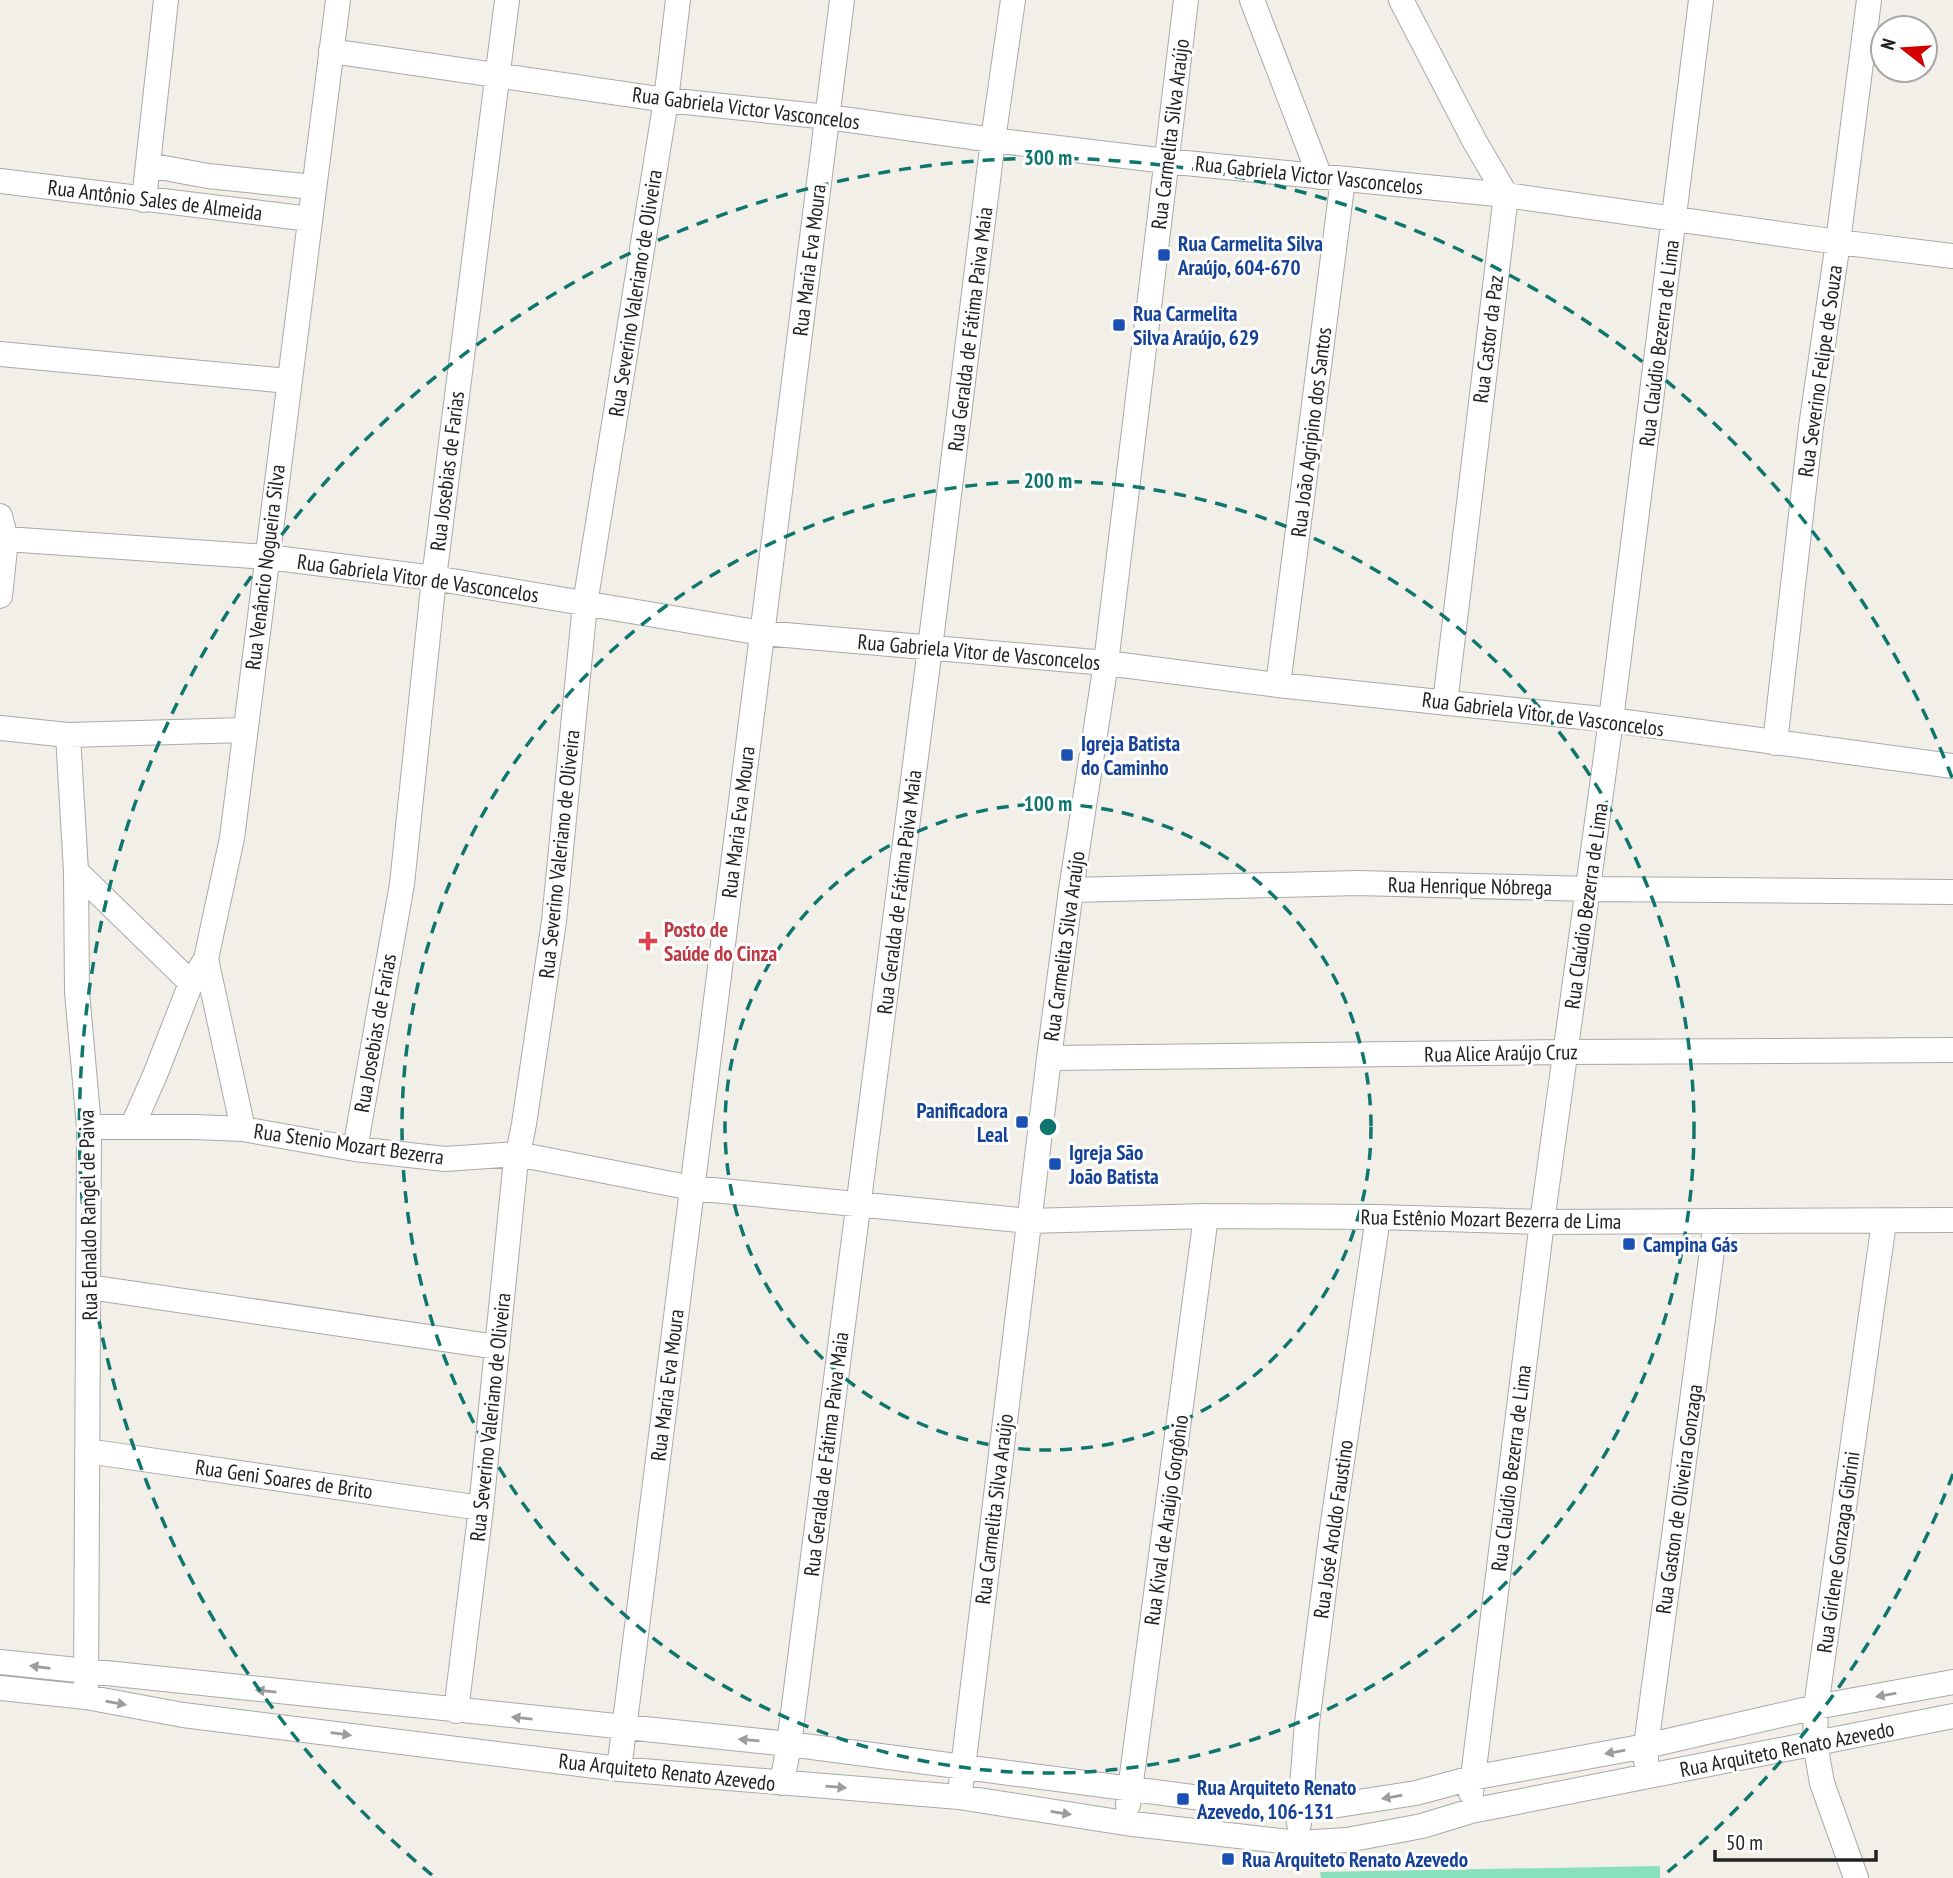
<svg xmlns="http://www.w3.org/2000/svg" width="1953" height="1878" viewBox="0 0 1953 1878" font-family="'PT Sans Narrow',sans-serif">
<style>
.pitch{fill:#88e0be}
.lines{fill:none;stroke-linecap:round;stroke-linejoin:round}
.minor-casing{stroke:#a9a9a9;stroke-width:26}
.minor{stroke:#fff;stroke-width:24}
.oneway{fill:#9c9c9c}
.ring{fill:none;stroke:#0f766e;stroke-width:3.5;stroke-dasharray:12 9}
.transit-dot{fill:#1a4fb4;stroke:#fff;stroke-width:2.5}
.health-dot{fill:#e0444e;stroke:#fff;stroke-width:2.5}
.labels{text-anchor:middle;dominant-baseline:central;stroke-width:6;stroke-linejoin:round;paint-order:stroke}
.street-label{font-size:21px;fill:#222;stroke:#fff}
.transit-label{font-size:21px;font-weight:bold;fill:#164399;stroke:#fff;text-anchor:start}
.health-label{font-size:21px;font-weight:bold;fill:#be3a42;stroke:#fff;text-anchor:start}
.centre{fill:#0f766e;stroke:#fff;stroke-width:3.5}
.ring-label{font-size:21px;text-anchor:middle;font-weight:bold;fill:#0f766e;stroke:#fff;stroke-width:6;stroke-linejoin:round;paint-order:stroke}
</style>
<rect width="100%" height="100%" fill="#f2efe9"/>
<path class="pitch" d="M1660,1866V1878H1321L1320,1872Z"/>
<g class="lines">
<defs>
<path id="minor" d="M1252,0L1320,177
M1401,0L1475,142L1506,195L1445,703
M331,51L666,100L828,117L993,140L1166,161L1506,195L1838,242L1953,256
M148,165L208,176L313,187
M0,181L310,219
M144,200L166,0
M0,354L288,381
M0,516L6,539L0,596
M6,539L268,557L434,578L762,633L1106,663L1278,685L1611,720L1953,766
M1278,685L1343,179
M0,728L68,735L244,730
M68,735L76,871L77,992L89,1127L86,1689
M1775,743L1811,427L1838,242L1869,0
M76,871L191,983
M1071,890L1357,883L1589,889L1953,892
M1049,1058L1565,1052L1953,1050
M89,1127H195L243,1129L355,1149L445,1159L517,1154L692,1188L1029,1221L1206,1216L1378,1217L1542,1222L1953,1220
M132,1127L155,1075L191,983L206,959
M243,1129L206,959L232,838L338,0
M355,1149L402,884L434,578L507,0
M89,1287L497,1347
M87,1451L481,1508
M0,1662L789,1744L1300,1811L1416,1793L1472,1778L1646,1746L1816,1707L1953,1682
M0,1688L86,1697L183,1715L619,1769L959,1797L1125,1823L1298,1843L1347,1840L1422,1826L1471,1811L1953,1716
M456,1711L481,1508L515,1169L524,1124L554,921L585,604L666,100L678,0
M1646,1761V1746L1716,1221
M619,1769L842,0
M782,1783L789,1744L930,648L993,140L1013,0
M961,1784L1049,1058L1071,890L1106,663L1186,0
M1471,1793L1542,1222L1611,720L1701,0
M1128,1805L1206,1216
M1299,1824L1307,1723L1331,1536L1378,1217
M1856,1878L1822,1783L1815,1743L1816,1707L1884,1222"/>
</defs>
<use href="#minor" class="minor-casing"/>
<use href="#minor" class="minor"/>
</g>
<defs><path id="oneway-solid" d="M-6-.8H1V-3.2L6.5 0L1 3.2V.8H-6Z" transform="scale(1.75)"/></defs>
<g class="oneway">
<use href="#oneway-solid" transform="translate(40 1667) rotate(-173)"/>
<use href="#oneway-solid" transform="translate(266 1691) rotate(-174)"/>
<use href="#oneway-solid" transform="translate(1886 1695) rotate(170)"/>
<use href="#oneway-solid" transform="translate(116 1703) rotate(10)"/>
<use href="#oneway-solid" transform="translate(522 1718) rotate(-174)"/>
<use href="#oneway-solid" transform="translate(341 1734) rotate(7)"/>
<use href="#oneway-solid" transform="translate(749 1740) rotate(-175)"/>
<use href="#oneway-solid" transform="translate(1615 1752) rotate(170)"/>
<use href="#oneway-solid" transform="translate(836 1787) rotate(5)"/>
<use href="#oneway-solid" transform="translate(1392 1797) rotate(170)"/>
<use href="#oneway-solid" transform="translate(1061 1813) rotate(9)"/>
</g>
<g class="ring">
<circle cx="1048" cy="1127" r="323"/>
<circle cx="1048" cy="1127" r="646"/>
<path d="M1953 1474A969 969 0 0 1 1664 1875M432 1875A969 969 0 1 1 1953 780"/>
</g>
<g class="transit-dot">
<rect x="1157" y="248" width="14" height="14" rx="3.5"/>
<rect x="1112" y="318" width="14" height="14" rx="3.5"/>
<rect x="1060" y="748" width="14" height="14" rx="3.5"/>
<rect x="1015" y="1115" width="14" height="14" rx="3.5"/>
<rect x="1048" y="1157" width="14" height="14" rx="3.5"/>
<rect x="1622" y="1237" width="14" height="14" rx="3.5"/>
<rect x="1176" y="1792" width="14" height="14" rx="3.5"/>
<rect x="1221" y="1852" width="14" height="14" rx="3.5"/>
</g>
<path class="health-dot" d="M644.5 930.5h7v7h7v7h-7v7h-7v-7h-7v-7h7z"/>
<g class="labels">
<g class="street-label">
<text transform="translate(746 108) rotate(7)">Rua Gabriela Victor Vasconcelos</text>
<text transform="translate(1170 134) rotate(-83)">Rua Carmelita Silva Araújo</text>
<text transform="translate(1309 175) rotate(6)">Rua Gabriela Victor Vasconcelos</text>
<text transform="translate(155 200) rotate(7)">Rua Antônio Sales de Almeida</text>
<text transform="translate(809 260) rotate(-83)">Rua Maria Eva Moura</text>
<text transform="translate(635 293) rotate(-81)">Rua Severino Valeriano de Oliveira</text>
<text transform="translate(970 329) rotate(-83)">Rua Geralda de Fátima Paiva Maia</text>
<text transform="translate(1488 339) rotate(-83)">Rua Castor da Paz</text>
<text transform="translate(1659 343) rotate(-83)">Rua Claúdio Bezerra de Lima</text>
<text transform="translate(1820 371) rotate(-82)">Rua Severino Felipe de Souza</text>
<text transform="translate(1311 432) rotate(-83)">Rua João Agripino dos Santos</text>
<text transform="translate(447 471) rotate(-83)">Rua Josebias de Farias</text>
<text transform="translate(265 567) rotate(-83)">Rua Venâncio Nogueira Silva</text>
<text transform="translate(418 578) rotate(8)">Rua Gabriela Vitor de Vasconcelos</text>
<text transform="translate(979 652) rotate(5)">Rua Gabriela Vitor de Vasconcelos</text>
<text transform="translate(1543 714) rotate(7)">Rua Gabriela Vitor de Vasconcelos</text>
<text transform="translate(738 822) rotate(-83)">Rua Maria Eva Moura</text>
<text transform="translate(559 854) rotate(-84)">Rua Severino Valeriano de Oliveira</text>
<text transform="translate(1470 886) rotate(1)">Rua Henrique Nóbrega</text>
<text transform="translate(899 892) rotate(-83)">Rua Geralda de Fátima Paiva Maia</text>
<text transform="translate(1586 906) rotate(-82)">Rua Claúdio Bezerra de Lima</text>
<text transform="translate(1064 946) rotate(-82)">Rua Carmelita Silva Araújo</text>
<text transform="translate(375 1033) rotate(-80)">Rua Josebias de Farias</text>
<text transform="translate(1501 1053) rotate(-1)">Rua Alice Araújo Cruz</text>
<text transform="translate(349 1144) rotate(8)">Rua Stenio Mozart Bezerra</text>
<text transform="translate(88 1215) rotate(-91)">Rua Ednaldo Rangel de Paiva</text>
<text transform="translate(1491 1219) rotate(1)">Rua Estênio Mozart Bezerra de Lima</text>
<text transform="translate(667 1385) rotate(-83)">Rua Maria Eva Moura</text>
<text transform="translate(490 1417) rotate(-84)">Rua Severino Valeriano de Oliveira</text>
<text transform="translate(826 1454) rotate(-83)">Rua Geralda de Fátima Paiva Maia</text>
<text transform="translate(1511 1468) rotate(-83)">Rua Claúdio Bezerra de Lima</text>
<text transform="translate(284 1479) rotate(8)">Rua Geni Soares de Brito</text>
<text transform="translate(1679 1499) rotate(-82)">Rua Gaston de Oliveira Gonzaga</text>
<text transform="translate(994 1509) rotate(-83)">Rua Carmelita Silva Araújo</text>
<text transform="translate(1166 1520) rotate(-82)">Rua Kival de Araújo Gorgônio</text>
<text transform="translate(1333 1529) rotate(-82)">Rua José Aroldo Faustino</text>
<text transform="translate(1838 1552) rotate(-82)">Rua Girlene Gonzaga Gibrini</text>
<text transform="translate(1787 1749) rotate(-11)">Rua Arquiteto Renato Azevedo</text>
<text transform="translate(667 1772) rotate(6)">Rua Arquiteto Renato Azevedo</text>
</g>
<g class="transit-label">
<text x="1178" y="243">Rua Carmelita Silva<tspan x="1178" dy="24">Araújo, 604-670</tspan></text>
<text x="1133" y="313">Rua Carmelita<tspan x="1133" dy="24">Silva Araújo, 629</tspan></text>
<text x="1081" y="743">Igreja Batista<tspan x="1081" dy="24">do Caminho</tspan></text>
<text x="1008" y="1110" text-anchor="end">Panificadora<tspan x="1008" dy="24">Leal</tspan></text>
<text x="1069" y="1152">Igreja São<tspan x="1069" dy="24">João Batista</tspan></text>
<text x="1643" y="1244">Campina Gás</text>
<text x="1197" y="1787">Rua Arquiteto Renato<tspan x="1197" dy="24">Azevedo, 106-131</tspan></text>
<text x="1242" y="1859">Rua Arquiteto Renato Azevedo</text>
</g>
<g class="health-label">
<text x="664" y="929">Posto de<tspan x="664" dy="24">Saúde do Cinza</tspan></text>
</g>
</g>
<circle cx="1048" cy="1127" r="10" class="centre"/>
<g class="ring-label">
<text x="1048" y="165">300 m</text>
<text x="1048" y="488">200 m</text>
<text x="1048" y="811">100 m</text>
</g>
<g transform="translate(1904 49) rotate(287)"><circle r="33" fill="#ffffff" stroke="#a7a7a7" stroke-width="2"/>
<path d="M0-5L12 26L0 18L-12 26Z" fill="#d40000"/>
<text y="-10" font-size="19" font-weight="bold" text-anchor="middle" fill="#222222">N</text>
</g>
<path d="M1715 1850v10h161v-10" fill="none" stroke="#222222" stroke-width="3.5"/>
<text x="1726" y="1850" font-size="21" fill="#222222" stroke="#ffffff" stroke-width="5" paint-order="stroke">50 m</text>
</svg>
